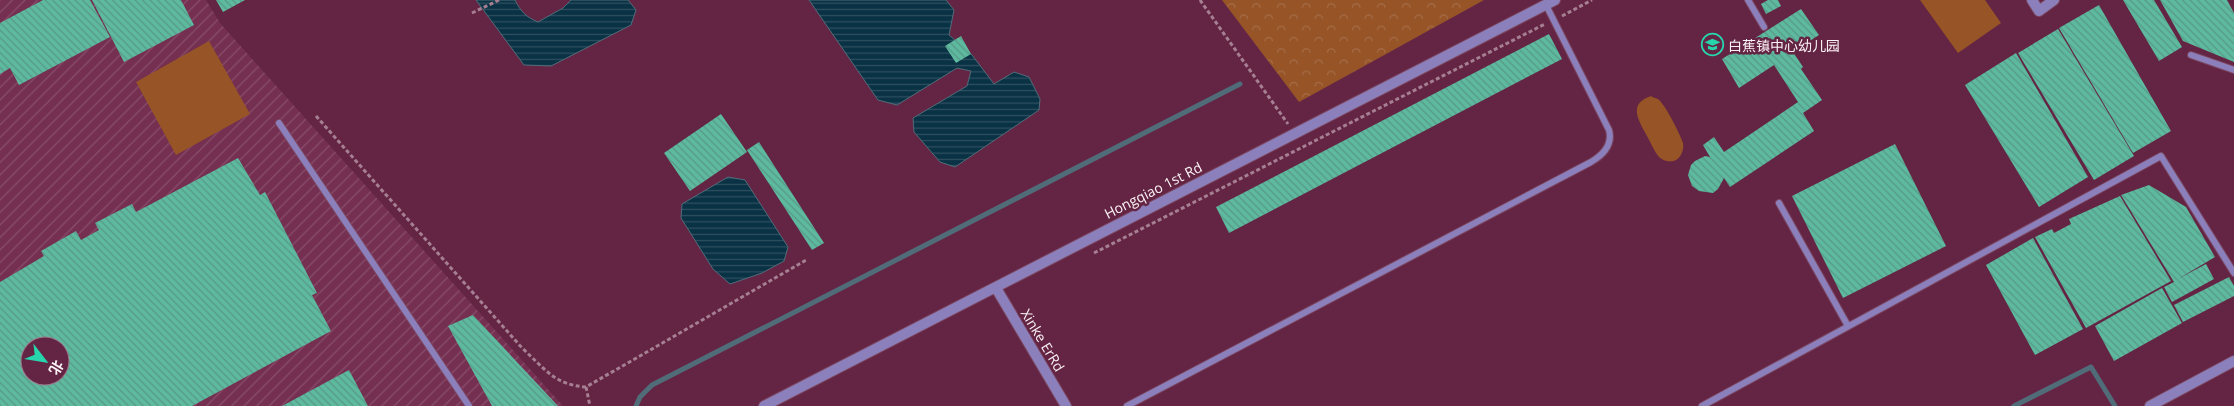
<svg xmlns="http://www.w3.org/2000/svg" width="2234" height="406" viewBox="0 0 2234 406" font-family="'Open Sans','Noto Sans SC',sans-serif">
<style>
.industrial{fill:url(#industrial-furrows);fill-rule:evenodd}
.green{fill:#965427}
.forest{fill:url(#forest-crowns)}
.water{fill:url(#water-rules);stroke:#516c79}
.lines{fill:none;stroke-linecap:round;stroke-linejoin:round}
.stream{stroke:#516c79;stroke-width:5}
.building{fill:url(#building-back-hatch);fill-rule:evenodd}
.service-casing{stroke:#7c4660;stroke-width:8}
.minor-casing{stroke:#7c4660;stroke-width:12}
.tertiary-casing{stroke:#7c4660;stroke-width:12}
.path{stroke:#a67f92;stroke-width:3;stroke-dasharray:4 2.5;stroke-linecap:butt}
.service{stroke:#8b80bb;stroke-width:6}
.minor{stroke:#8b80bb;stroke-width:10}
.tertiary{stroke:#8b80bb;stroke-width:10}
.labels{text-anchor:middle;dominant-baseline:central;stroke-width:5;stroke-linejoin:round;paint-order:stroke}
.poi-label{font-size:14px;fill:#faf2f5;stroke:#642544;text-anchor:start}
.street-label{font-size:14px;fill:#faf2f5;stroke:#642544}
</style>
<defs>
<pattern id="industrial-furrows" width="10" height="10" patternUnits="userSpaceOnUse" patternTransform="scale(1.25)"><rect width="10" height="10" fill="#742f51"/><path d="M-1 1l2-2M0 10L10 0M9 11l2-2" fill="none" stroke="#894e6b"/></pattern>
<pattern id="forest-crowns" width="20" height="18" patternUnits="userSpaceOnUse" patternTransform="scale(1.25)"><rect width="20" height="18" fill="#965427"/><path d="M2 6a3 3 0 1 1 6 0M12 15a3 3 0 1 1 6 0" fill="none" stroke="#a66d47"/></pattern>
<pattern id="water-rules" width="6" height="5" patternUnits="userSpaceOnUse" patternTransform="scale(1.25)"><rect width="6" height="5" fill="#093244"/><path d="M0 2.5h6" fill="none" stroke="#2e5060"/></pattern>
<pattern id="building-back-hatch" width="6" height="6" patternUnits="userSpaceOnUse" patternTransform="scale(1.25)"><rect width="6" height="6" fill="#5dba9f"/><path d="M-1 5l2 2M0 0l6 6M5-1l2 2" fill="none" stroke="#589886"/></pattern>
</defs>
<rect width="100%" height="100%" fill="#642544"/>
<path class="industrial" d="M0,0H206L220,23L563,406H0ZM30,346H60V376H30Z"/>
<path class="green" d="M1920,0H1985L2001,23L1958,53Z
M209,41L250,114L176,155L136,82Z
M1651,96C1652,97 1658,99 1658,99C1665,104 1680,134 1683,143C1684,149 1682,156 1676,160C1671,163 1663,161 1659,157C1654,151 1651,143 1647,136C1639,121 1627,104 1651,96Z"/>
<path class="forest" d="M1222,0H1484L1299,102Z"/>
<path class="water" d="M476,0H515C521,12 526,17 538,22L563,8L571,0H628L636,10L631,25L551,66L524,65Z
M809,0H946L954,10L949,35L972,55L994,84L1014,72L1029,77L1040,99L1039,110L955,167L940,162L914,132L913,118L967,86L971,71L957,68L897,105L878,100Z
M728,177L745,180L788,247L784,261L762,273L730,284L713,269L681,218L682,204Z"/>
<g class="lines">
<path class="stream" d="M636,406L640,397L652,385L1240,84
M2014,406L2091,367L2115,406"/>
</g>
<path class="building" d="M43,0H90L110,37L19,85L10,68L0,74V23Z
M92,0H181L194,25L124,62Z
M216,0H245L223,12Z
M1768,0H1778L1781,6L1766,14L1761,4Z
M2123,0H2154L2182,47L2159,61Z
M2160,0H2227L2234,13V62L2183,41Z
M2099,5L2171,131L2133,153L2059,28Z
M1801,9L1819,35L1793,52L1803,67L1801,69L1822,100L1803,113L1814,131L1730,187L1724,178L1718,189L1713,193L1699,191L1692,186L1688,175L1691,165L1695,161L1705,156L1710,157L1703,145L1714,137L1724,152L1798,102L1774,65L1739,88L1722,59Z
M2058,29L2134,156L2094,180L2018,53Z
M1549,34L1562,59L1229,233L1216,207Z
M961,36L971,54L956,63L945,46Z
M2016,53L2088,177L2039,207L1965,85Z
M721,114L747,152L690,191L664,153Z
M759,142L824,243L812,250L747,150Z
M1895,144L1946,246L1843,298L1792,196Z
M238,158L260,195L265,192L317,293L312,295L331,331L192,406H0V282L44,256L41,251L76,231L81,240L99,230L95,223L132,204L136,212ZM30,346H60V376H30Z
M2149,185L2186,207L2215,257L2178,279L2206,264L2214,279L2172,302L2164,287L2174,282L2121,195Z
M2120,196L2171,281L2086,328L2035,237L2052,229L2054,233L2071,224L2069,219Z
M2033,238L2083,329L2035,355L1986,265Z
M2229,277L2234,286V296L2183,322L2174,305Z
M2162,288L2182,323L2114,361L2095,326Z
M473,315L558,406H492L448,326Z
M349,370L368,406H282Z"/>
<g class="lines">
<defs>
<path id="service" d="M1748,0L1764,27
M2191,55L2234,70
M279,123L469,406
M1779,203L1848,326
M1127,406L1591,162C1603,155 1613,145 1609,130L1546,5
M1702,406L2161,156L2234,273"/>
<path id="minor" d="M2032,0L2039,11L2054,0"/>
<path id="tertiary" d="M996,288L1066,406
M764,406L1555,0
M2150,406L2234,361"/>
</defs>
<use href="#service" class="service-casing"/>
<use href="#minor" class="minor-casing"/>
<use href="#tertiary" class="tertiary-casing"/>
<path class="path" d="M1200,0L1288,124
M472,13L499,0
M1562,16L1592,0
M316,116L523,349C545,369 555,385 586,387L808,259
M1094,253L1545,24
M586,387L590,406"/>
<use href="#service" class="service"/>
<use href="#minor" class="minor"/>
<use href="#tertiary" class="tertiary"/>
</g>
<defs>
<symbol id="school-ring" viewBox="-11 -11 22 22"><circle r="9.5" fill="#642544" stroke="#27d5ad" stroke-width="1.5"/><path d="M0-5L7-2L0 1L-7-2ZM-4 1L0 2.5L4 1V4Q0 6-4 4Z" fill="#27d5ad"/></symbol>
</defs>
<g fill-rule="evenodd">
<use href="#school-ring" x="1700" y="32" width="25" height="25"/>
</g>
<g class="labels">
<g class="poi-label">
<text x="1728" y="45">白蕉镇中心幼儿园</text>
</g>
<g class="street-label">
<text transform="translate(1153 190) rotate(-27)">Hongqiao 1st Rd</text>
<text transform="translate(1043 340) rotate(59)">Xinke ErRd</text>
</g>
</g>
<g transform="translate(45 361) rotate(121)"><circle r="24" fill="#642544" stroke="#a0778b"/>
<path d="M0-4L9 19L0 12L-9 19Z" fill="#27d5ad"/>
<text y="-8" font-size="14" font-weight="bold" text-anchor="middle" fill="#faf2f5">北</text>
</g>
</svg>
